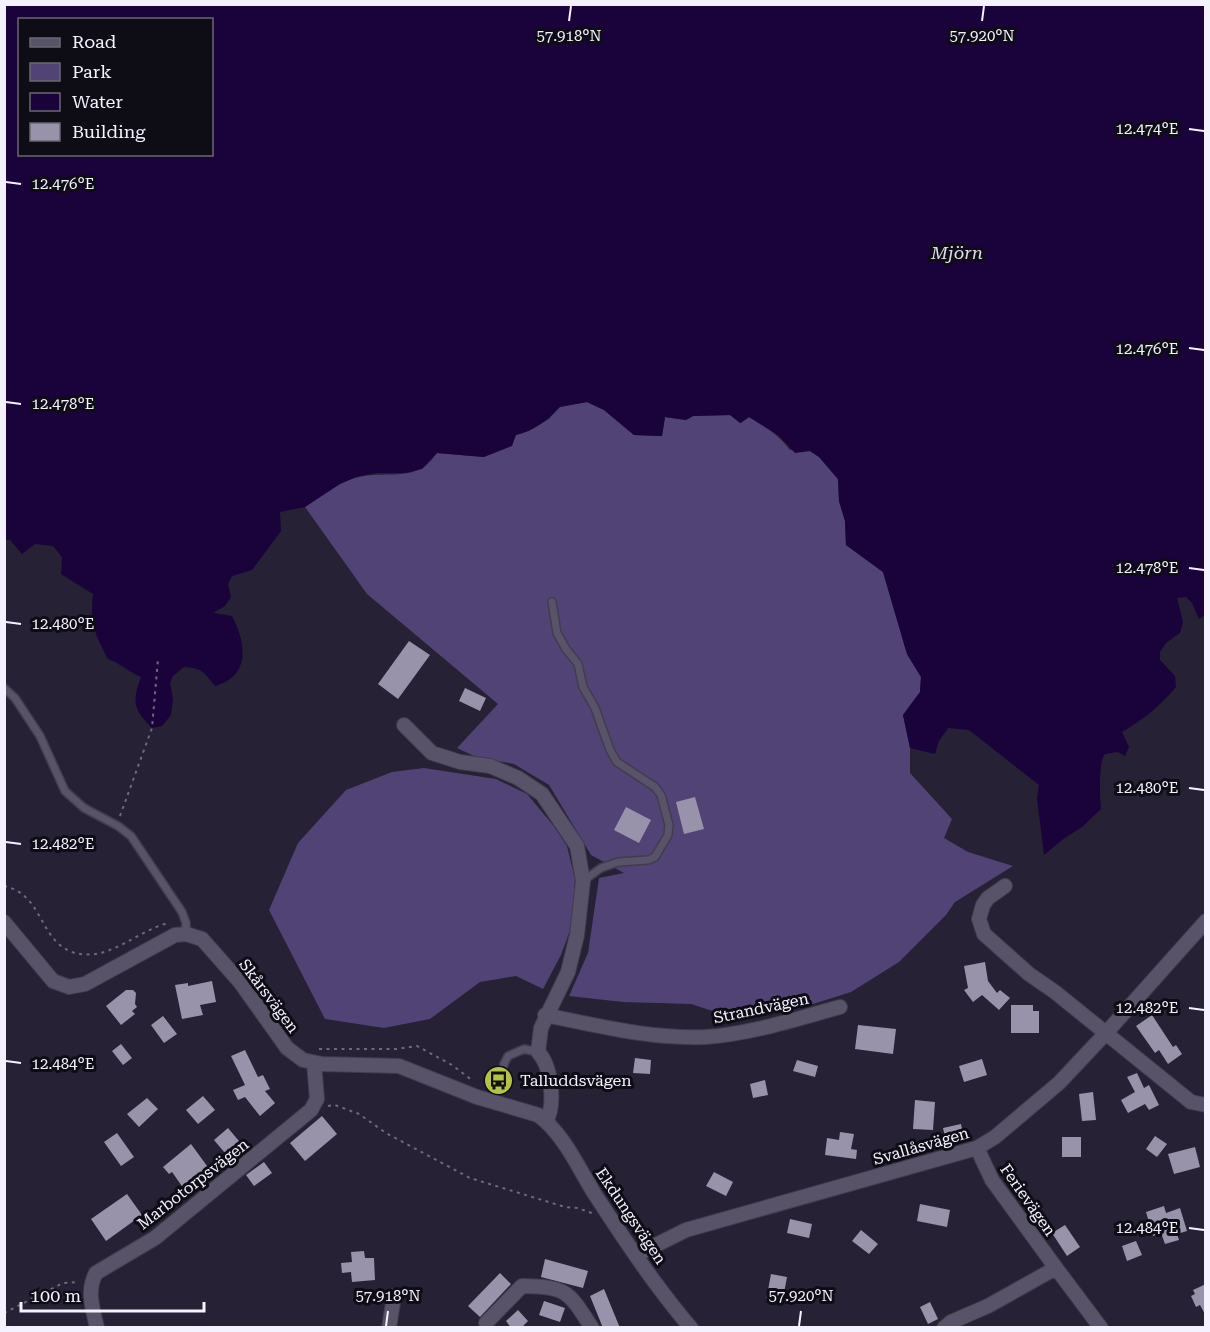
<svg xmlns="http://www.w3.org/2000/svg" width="1210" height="1332" viewBox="0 0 1210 1332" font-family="'Roboto Serif',serif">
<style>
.green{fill:#514375}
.water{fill:#1a023b;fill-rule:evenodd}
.building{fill:#9893ab}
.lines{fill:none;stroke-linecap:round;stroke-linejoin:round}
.lane-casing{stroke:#413d4d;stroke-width:10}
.street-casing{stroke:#413d4d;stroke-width:16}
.path{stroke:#6e6a7b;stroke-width:2;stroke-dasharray:3 4.5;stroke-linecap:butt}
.lane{stroke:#585369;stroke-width:7}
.street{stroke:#585369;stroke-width:14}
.ticks{fill:none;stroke:#f4f2ff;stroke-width:2}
.labels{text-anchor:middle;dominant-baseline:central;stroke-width:6;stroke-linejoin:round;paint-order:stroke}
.street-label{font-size:16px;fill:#f4f2ff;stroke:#0e0c15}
.poi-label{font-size:16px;fill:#f4f2ff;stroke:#0e0c15;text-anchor:start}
.water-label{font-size:18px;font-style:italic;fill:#e1ddf0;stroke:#0e0c15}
.ticks-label{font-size:15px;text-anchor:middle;fill:#f4f2ff;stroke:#0e0c15;stroke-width:6;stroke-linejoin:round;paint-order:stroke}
</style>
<rect width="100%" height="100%" fill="#262134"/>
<path class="green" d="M587,402L604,410L634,435L662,436L665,417L686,420L693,416L730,415L741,423L749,417C766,426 779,436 790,450L810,451L819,457L838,479L839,501L845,521L846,545L883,572L907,654L921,677L920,692L903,715L910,748V773L952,819L944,838L968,852L1013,866L955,902L946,915L899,962L851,992L791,1011L731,1017L691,1004L623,1002L569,996L588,953L599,878L624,873L591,855L549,785L514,764L476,757L457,748L498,704L367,594L305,507C322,495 339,481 359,477C378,472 403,478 420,469C427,466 433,458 437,453L484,457L516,435L529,431L549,419L559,407Z
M424,768L496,779L527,794L553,825L567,846L575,879L572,925L561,955L543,989L516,976L480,982L430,1019L384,1028L325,1019L269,910L298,843L346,790L392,772Z"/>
<path class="water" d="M4,5H1205V615L1199,619L1192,603L1186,597L1177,598L1183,622L1180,633L1166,643L1160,652V660L1175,676L1176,687C1159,707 1144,719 1122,732L1129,747L1125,756L1118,752L1105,754C1098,762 1100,797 1101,809L1082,827L1062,840L1044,855L1037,798L1039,785L969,730L948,728L939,741L935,754L910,748L903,715L920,692L921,677L907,654L883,572L846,545L845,521L839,501L838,479L819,457L810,451L795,453L779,436L749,417L740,423L730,415L693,416L686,420L665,417L662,436L634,435L604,410L587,402L560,407C547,421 534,430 516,435L512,446L484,457L437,453L422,469L405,473H377L356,477L340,484L305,507L280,512L281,531L252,570L232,576L228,584L231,597L225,606L213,613L232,616C246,643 251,676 215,686C204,672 202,668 184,667L173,676L170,683L173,699L171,715L162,726L152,728C133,709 132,702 141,677C129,672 120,663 108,659C94,632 90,624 93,594L61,574L62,557L53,546L35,544L22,554L10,540H5ZM20,20H212V154H20Z"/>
<path class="building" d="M409,641L430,655L398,699L378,684Z
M465,688L486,698L480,711L459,701Z
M695,797L704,829L684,834L676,802Z
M626,807L651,820L639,843L614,830Z
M985,962L988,981L997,993L1000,990L1010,998L999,1010L982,995L973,1002L964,990L968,988L964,966Z
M212,981L216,1002L200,1005L203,1015L182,1019L175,985L188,983V986Z
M126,990H133L136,993L135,1004L137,1007L132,1011L135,1014L121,1025L106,1006Z
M1011,1005H1033V1011H1039V1033H1011Z
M1152,1015L1173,1047L1176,1045L1182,1054L1168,1064L1159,1050L1155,1053L1136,1026Z
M163,1016L177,1034L164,1043L151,1025Z
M858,1025L896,1029L893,1054L855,1049Z
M121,1044L132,1058L123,1065L112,1051Z
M245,1050L258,1077L263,1075L270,1089L265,1091L275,1103L260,1116L245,1097L238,1100L233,1090L245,1085L231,1056Z
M635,1058L651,1060L650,1074L633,1073Z
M982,1059L987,1075L964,1082L959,1066Z
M797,1060L818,1066L815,1077L793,1071Z
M1137,1073L1144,1088L1149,1085L1159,1105L1149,1110L1145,1104L1128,1113L1121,1100L1135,1092L1127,1077Z
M765,1080L768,1095L753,1098L750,1084Z
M1093,1092L1096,1120L1082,1121L1079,1094Z
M203,1096L215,1110L198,1124L186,1110Z
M147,1098L158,1109L139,1127L127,1114Z
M915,1100L935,1102L933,1130L913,1129Z
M322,1116L337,1134L305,1161L290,1143Z
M961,1124L964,1138L946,1142L943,1128Z
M228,1128L244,1147L230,1159L214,1140Z
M840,1132L854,1134L851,1149L857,1150L856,1159L825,1155L827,1138L839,1140Z
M117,1133L134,1157L121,1166L104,1142Z
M1155,1136L1167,1144L1157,1157L1146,1149Z
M1062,1137H1081V1157H1062Z
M191,1144L210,1170L184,1189L172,1172L169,1174L163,1167Z
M1195,1147L1200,1167L1174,1174L1168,1154Z
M264,1162L272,1173L254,1186L246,1175Z
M714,1172L733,1182L726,1196L706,1186Z
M127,1194L142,1215L106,1241L91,1219Z
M920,1204L950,1210L947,1227L917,1221Z
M1164,1206L1166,1213L1180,1208L1187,1231L1177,1234L1179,1240L1165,1244L1161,1233L1153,1236L1146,1212Z
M790,1219L812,1224L809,1238L787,1233Z
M1065,1225L1080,1247L1067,1256L1052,1233Z
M861,1230L878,1244L869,1254L852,1241Z
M1136,1241L1142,1255L1127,1261L1122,1246Z
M364,1251L365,1258H374L375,1280L352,1282L351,1272L342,1273L341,1263L352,1262L351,1252Z
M545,1259L588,1271L583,1288L541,1277Z
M500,1273L511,1284L480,1317L468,1306Z
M771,1274L787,1277L782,1304L766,1301Z
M1206,1284V1316L1200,1305L1196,1307L1191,1296L1195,1294L1193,1290Z
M604,1289L620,1328H603L590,1296Z
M544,1301L565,1308L560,1322L539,1315Z
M930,1302L938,1319L928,1324L920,1307Z
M518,1310L528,1321L521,1328H511L506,1321Z"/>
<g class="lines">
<defs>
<path id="lane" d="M552,602L557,633L566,649L578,664L583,687L595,708L610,750L617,762L655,787L661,795L669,825L668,835L655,857L648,860L618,862L601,868L583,881
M4,688L15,698L40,736L65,791L84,808L118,826L131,836L182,912L186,923V934
M493,1102L504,1064L508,1056L524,1049L538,1052"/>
<path id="street" d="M404,725L432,753L460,762L490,766L518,778L542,794L577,846L583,881L577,935L568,972L541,1028L538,1052C551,1065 556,1105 546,1121
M1005,886L988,898L983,905L979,919L984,934L1029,974L1055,992L1191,1102L1206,1105
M4,922L53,981L69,987L85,984L175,935L186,934L202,939L240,982L287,1048L303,1060L322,1064L399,1066L477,1097L538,1115C563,1133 578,1167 594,1193C624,1239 655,1286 691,1328
M545,1015C599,1026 650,1039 705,1037C751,1034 796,1019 840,1007
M636,1255L686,1230L977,1148L995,1137L1059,1083L1106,1033L1206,921
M1056,1268L1101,1328
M486,1323L522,1286C568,1287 568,1291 592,1328
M97,1328C93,1309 86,1291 96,1273L155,1238L311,1110L317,1099L314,1063
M389,1328L394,1296
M944,1328L951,1322L988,1306L1056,1268L992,1180L977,1148"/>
</defs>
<use href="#lane" class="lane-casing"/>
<use href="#street" class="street-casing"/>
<path class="path" d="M120,816L152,728L158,659
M4,886C44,895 38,939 72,952C107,964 136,931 168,923
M319,1049H396L417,1046L452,1065L473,1081
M328,1106L335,1105L359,1114L386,1133L470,1178L565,1207L577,1208L592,1213
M4,1313L63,1283L79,1282"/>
<use href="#lane" class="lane"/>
<use href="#street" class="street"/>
</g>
<path class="ticks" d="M569,21L571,6M982,21L984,6M1189,129L1204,131M6,182L21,184M1189,348L1204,350M6,402L21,404M1189,568L1204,570M6,622L21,624M1189,788L1204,790M6,842L21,844M1189,1008L1204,1010M6,1061L21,1063M1189,1228L1204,1230M386,1326L388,1311M799,1326L801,1311"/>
<defs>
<symbol id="bus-disc" viewBox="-11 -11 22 22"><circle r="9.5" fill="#b5c249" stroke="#0e0c15"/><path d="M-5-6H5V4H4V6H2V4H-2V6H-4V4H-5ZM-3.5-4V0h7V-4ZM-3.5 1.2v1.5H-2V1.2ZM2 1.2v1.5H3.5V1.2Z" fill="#111"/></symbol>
</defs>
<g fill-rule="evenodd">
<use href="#bus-disc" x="482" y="1064" width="33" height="33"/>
</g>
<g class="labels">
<g class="street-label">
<text transform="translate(269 996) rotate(53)">Skårsvägen</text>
<text transform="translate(761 1008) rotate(-12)">Strandvägen</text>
<text transform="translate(921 1146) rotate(-16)">Svallåsvägen</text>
<text transform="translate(193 1184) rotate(-38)">Marbotorpsvägen</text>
<text transform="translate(1028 1200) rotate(55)">Ferievägen</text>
<text transform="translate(631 1216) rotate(56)">Ekdungsvägen</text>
</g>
<g class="poi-label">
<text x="520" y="1080">Talluddsvägen</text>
</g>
<g class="water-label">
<text x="957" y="252">Mjörn</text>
</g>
</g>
<g class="ticks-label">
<text x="569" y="41">57.918°N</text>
<text x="982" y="41">57.920°N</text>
<text x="1147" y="134">12.474°E</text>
<text x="63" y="189">12.476°E</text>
<text x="1147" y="354">12.476°E</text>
<text x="63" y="409">12.478°E</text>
<text x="1147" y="573">12.478°E</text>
<text x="63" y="629">12.480°E</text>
<text x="1147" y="793">12.480°E</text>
<text x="63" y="849">12.482°E</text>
<text x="1147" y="1013">12.482°E</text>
<text x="63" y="1069">12.484°E</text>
<text x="1147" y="1233">12.484°E</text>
<text x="388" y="1301">57.918°N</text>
<text x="801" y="1301">57.920°N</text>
</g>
<rect width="1210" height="1332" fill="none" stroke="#f4f2ff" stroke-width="12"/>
<rect x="18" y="18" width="195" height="138" fill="#0e0c15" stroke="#6a6873" stroke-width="1.5"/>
<rect x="30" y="38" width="30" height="9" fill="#585369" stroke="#6a6873" stroke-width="1.5"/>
<text x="72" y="48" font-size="18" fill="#f4f2ff">Road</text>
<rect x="30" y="63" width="30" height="18" fill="#514375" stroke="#6a6873" stroke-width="1.5"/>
<text x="72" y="78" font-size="18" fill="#f4f2ff">Park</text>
<rect x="30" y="93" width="30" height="18" fill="#1a023b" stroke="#6a6873" stroke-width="1.5"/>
<text x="72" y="108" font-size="18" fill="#f4f2ff">Water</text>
<rect x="30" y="123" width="30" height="18" fill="#9893ab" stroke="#6a6873" stroke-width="1.5"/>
<text x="72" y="138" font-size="18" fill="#f4f2ff">Building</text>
<path d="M21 1302v9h183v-9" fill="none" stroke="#f4f2ff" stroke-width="3"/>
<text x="30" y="1302" font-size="18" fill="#f4f2ff" stroke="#0e0c15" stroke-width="4.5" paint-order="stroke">100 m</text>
</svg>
